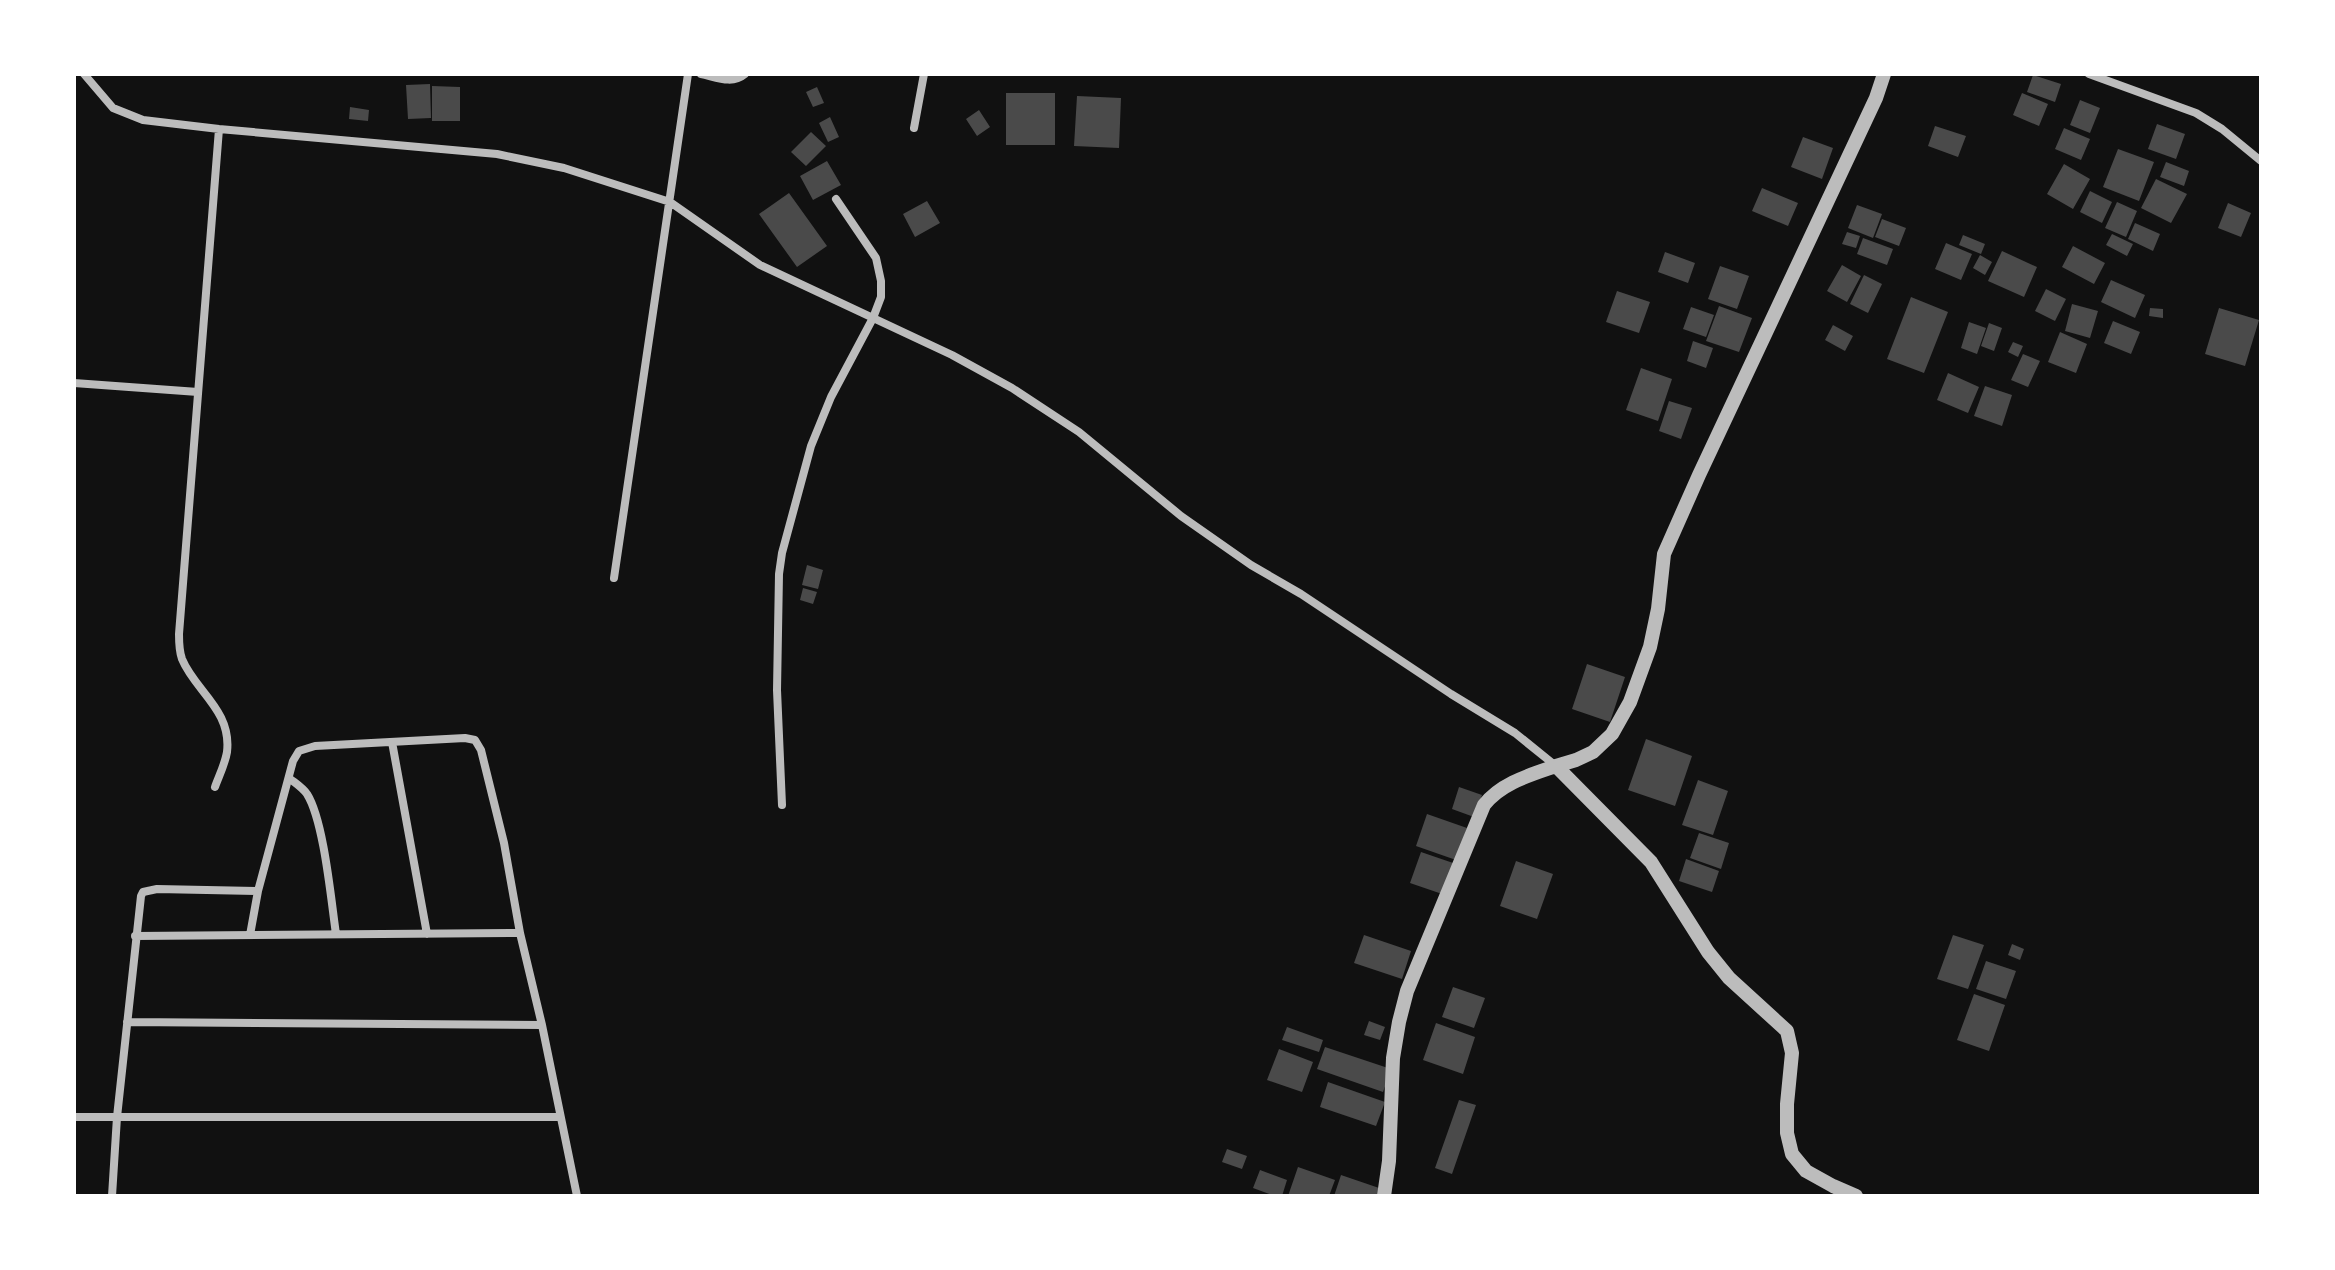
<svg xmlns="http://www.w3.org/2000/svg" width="2335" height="1270" viewBox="0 0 2335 1270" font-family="'IBM Plex Sans',sans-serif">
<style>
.building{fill:#4a4a4a}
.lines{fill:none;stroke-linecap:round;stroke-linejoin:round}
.minor{stroke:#bcbcbc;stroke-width:8}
.tertiary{stroke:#bcbcbc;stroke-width:14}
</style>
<rect width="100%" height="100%" fill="#111"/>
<path class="building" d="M2033,75L2061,84L2055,102L2027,92Z
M430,84L431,118L408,119L406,85Z
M432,86L460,87V121H432Z
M817,87L824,103L813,107L806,92Z
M1006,93H1055V145H1006Z
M2022,93L2048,104L2039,126L2013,115Z
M1077,96L1121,98L1119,148L1074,146Z
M2080,100L2100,108L2090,133L2070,125Z
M350,107L369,110L368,121L349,119Z
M979,110L990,127L977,136L966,119Z
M830,117L839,137L828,142L819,123Z
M2157,124L2185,134L2176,159L2148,149Z
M1935,126L1966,136L1958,157L1928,146Z
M2064,128L2090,139L2081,160L2055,149Z
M811,132L826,146L806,166L791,152Z
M1803,137L1833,148L1822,179L1791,167Z
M2118,149L2154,162L2139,201L2103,187Z
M827,161L841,185L813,200L800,176Z
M2166,162L2189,171L2184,186L2160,177Z
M2064,164L2090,179L2073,209L2047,194Z
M2156,179L2187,194L2171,223L2141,208Z
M1762,188L1798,203L1788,226L1752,211Z
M2090,191L2112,202L2102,223L2080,212Z
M789,193L827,246L797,267L759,214Z
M927,201L940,223L915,237L903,214Z
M2117,202L2137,211L2126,237L2105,228Z
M2228,203L2251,213L2241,237L2218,228Z
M1857,205L1882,214L1873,238L1848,228Z
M1882,219L1906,228L1899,246L1875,237Z
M2135,223L2160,234L2153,251L2128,239Z
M1847,232L1860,236L1856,248L1842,244Z
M2112,234L2133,244L2127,256L2106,245Z
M1963,235L1985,244L1981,254L1959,245Z
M1863,238L1893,249L1887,265L1857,254Z
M1946,243L1972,254L1961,280L1935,269Z
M2073,246L2105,263L2094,284L2062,267Z
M2002,251L2037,267L2024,297L1988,281Z
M1665,252L1695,263L1688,283L1658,272Z
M1980,255L1992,262L1985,275L1973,268Z
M1842,265L1861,276L1847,302L1827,291Z
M1720,266L1749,276L1737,309L1708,299Z
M1864,275L1882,284L1868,313L1850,304Z
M2111,280L2145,295L2135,318L2101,302Z
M2046,289L2066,299L2055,321L2035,311Z
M1617,291L1650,302L1639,333L1606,322Z
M1911,297L1948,312L1924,373L1887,359Z
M2072,304L2098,311L2090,338L2065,331Z
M1719,306L1752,318L1739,352L1706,341Z
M1691,307L1714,315L1706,337L1683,329Z
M2150,308L2163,309V318L2149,316Z
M2219,308L2259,320L2245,366L2205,354Z
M2113,321L2140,332L2131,354L2104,343Z
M1969,322L1986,328L1977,354L1961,348Z
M1989,323L2002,328L1994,351L1981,346Z
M1833,325L1853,336L1845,351L1825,340Z
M2060,332L2087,344L2076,373L2048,362Z
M1693,341L1713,348L1706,368L1687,361Z
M2013,342L2023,346L2018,357L2008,352Z
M2023,354L2040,361L2028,387L2011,380Z
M1641,368L1672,379L1658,421L1626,410Z
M1948,373L1979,387L1968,413L1937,400Z
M1985,386L2012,395L2002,426L1974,416Z
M1669,401L1692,408L1681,439L1659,431Z
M807,565L823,570L818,589L802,585Z
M803,588L817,592L813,604L800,600Z
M1587,664L1625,677L1610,722L1572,709Z
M1646,739L1692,756L1675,806L1628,790Z
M1698,780L1728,791L1713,835L1682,825Z
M1459,787L1482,795L1474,817L1452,809Z
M1427,814L1467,828L1456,860L1416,846Z
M1699,833L1729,843L1721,869L1690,858Z
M1421,852L1456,864L1445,895L1410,883Z
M1686,859L1719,871L1712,892L1679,881Z
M1516,861L1553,874L1537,919L1500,906Z
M1364,935L1411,951L1402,979L1354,963Z
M1953,935L1984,945L1968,989L1937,979Z
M2012,944L2024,949L2020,960L2008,955Z
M1986,961L2016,971L2006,999L1976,989Z
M1453,987L1485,998L1474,1028L1442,1017Z
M1974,994L2005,1005L1989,1051L1957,1040Z
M1369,1021L1385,1027L1380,1040L1364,1035Z
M1436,1023L1475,1037L1463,1074L1423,1060Z
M1287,1027L1323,1040L1319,1052L1282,1040Z
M1325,1047L1391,1069L1383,1092L1317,1069Z
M1279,1049L1313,1062L1302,1092L1267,1080Z
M1328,1082L1385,1102L1376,1126L1320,1107Z
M1459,1100L1476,1105L1452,1174L1435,1168Z
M1227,1149L1247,1156L1242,1169L1222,1162Z
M1298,1167L1335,1180L1329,1196H1288Z
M1260,1170L1287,1180L1282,1196H1275L1253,1188Z
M1341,1175L1382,1189L1380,1196H1334Z"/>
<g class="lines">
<path class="minor" d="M84,74L113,108L143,120L219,129L497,154L564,168L670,202L760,265L952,355L1012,388L1079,432L1181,516L1251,565L1301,594L1451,694L1515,733L1556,766
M701,74C716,77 732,85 745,74
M2089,74L2196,113L2222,129L2261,161
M914,128L924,74
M74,383L198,392
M614,578L688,74
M392,742L427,934
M289,778C295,783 302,787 307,794C324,821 331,900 336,934
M215,787C219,776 225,764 227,752C232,710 195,691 182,659C179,651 179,643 179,634L219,129
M782,805L777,690L779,574L782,553L811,446L831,397L873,318L881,297V281L876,258L836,199
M250,935L258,891L293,761L299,751L315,746L465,738L475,740L481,750L504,843L520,933L542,1025L577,1196
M135,936L520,933
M127,1022L542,1025
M74,1117H560
M112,1196L117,1117L141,896L143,892L157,889L258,891"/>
<path class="tertiary" d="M1556,766L1576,760L1593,752L1612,734L1630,702L1650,647L1658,609L1664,554L1699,475L1876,98L1884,74
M1384,1196L1389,1161L1393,1058L1399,1022L1407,991L1484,805C1501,783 1530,775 1556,766L1651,862L1708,952L1729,978L1787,1031L1792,1053L1787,1104V1133L1792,1154L1806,1171L1833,1186L1856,1196"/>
</g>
<rect width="2335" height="1270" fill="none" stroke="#ffffff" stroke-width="152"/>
</svg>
